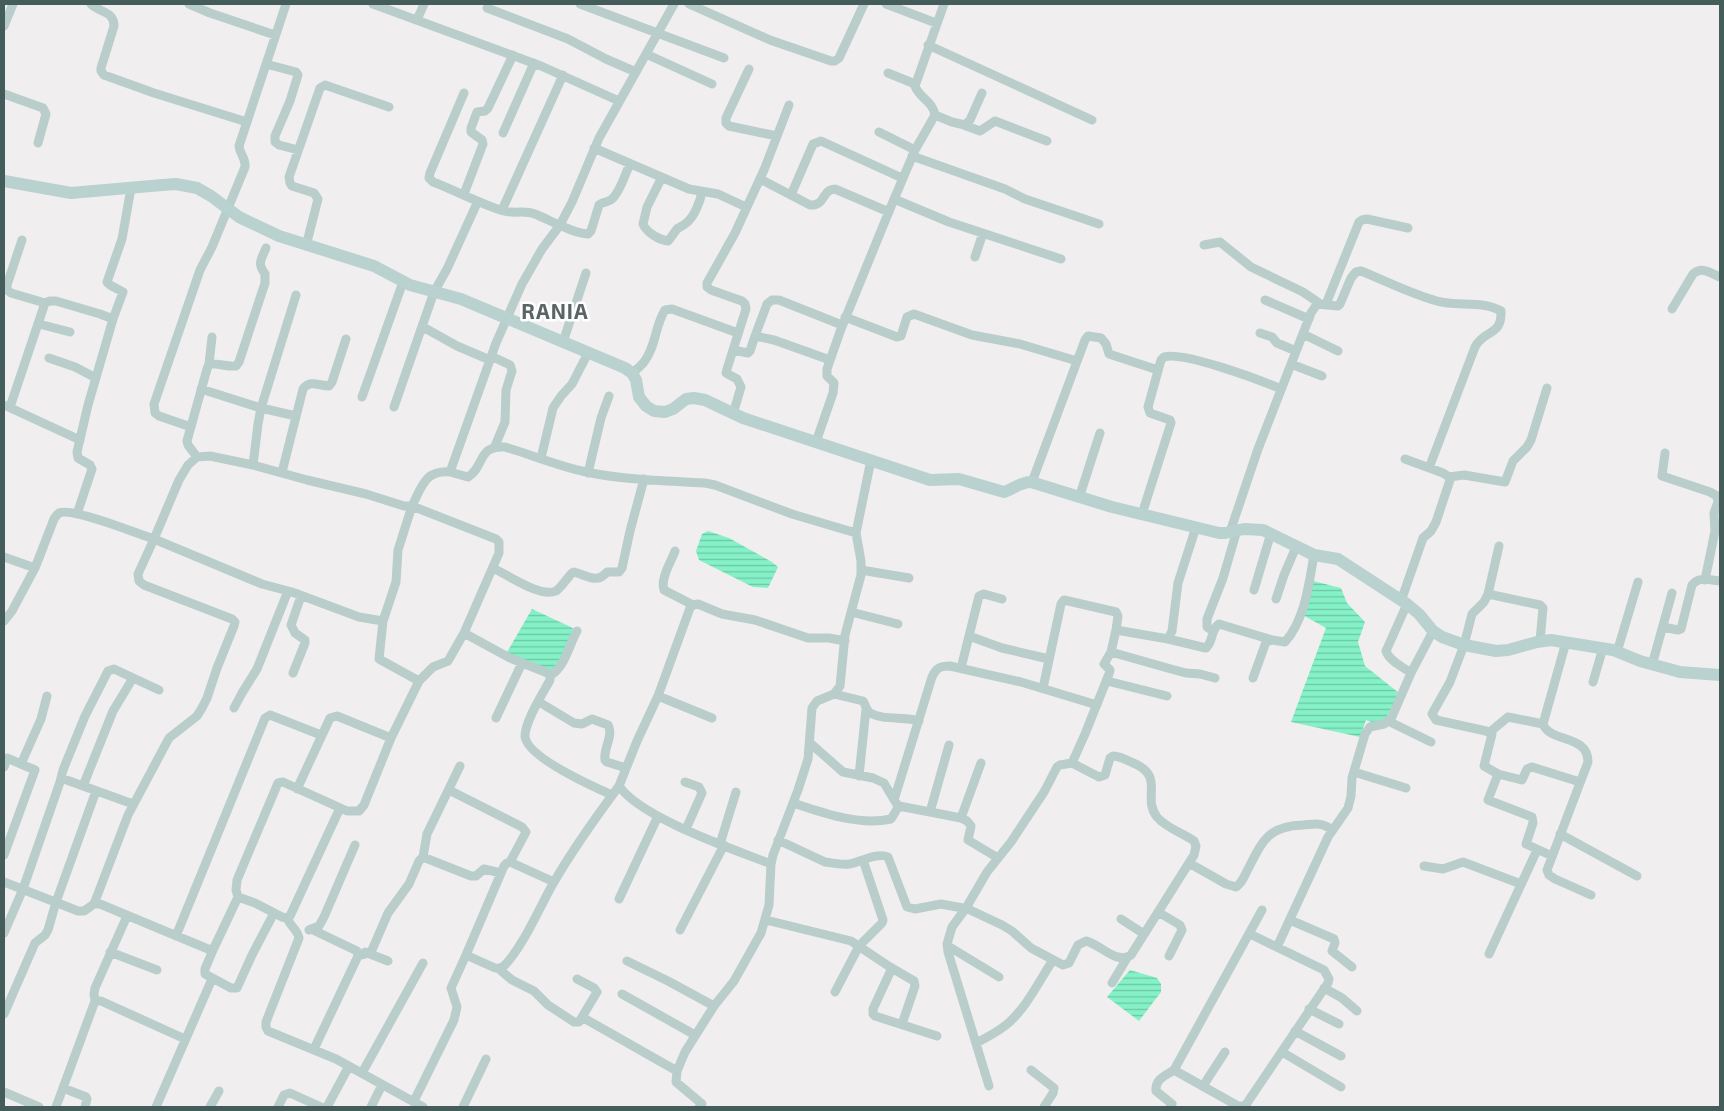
<svg xmlns="http://www.w3.org/2000/svg" width="1724" height="1111" viewBox="0 0 1724 1111" font-family="'Exo 2',sans-serif">
<style>
.water{fill:url(#water-rules)}
.lines{fill:none;stroke-linecap:round;stroke-linejoin:round}
.street{stroke:#b9cdca;stroke-width:9}
.secondary{stroke:#b9d2d0;stroke-width:12}
.labels{text-anchor:middle;dominant-baseline:central;stroke-width:5;stroke-linejoin:round;paint-order:stroke}
.district-label{font-size:21px;font-weight:bold;letter-spacing:1px;fill:#5b6464;stroke:#fff}
</style>
<defs>
<pattern id="water-rules" width="6" height="5" patternUnits="userSpaceOnUse" patternTransform="scale(1.25)"><rect width="6" height="5" fill="#84f1c7"/><path d="M0 2.5h6" fill="none" stroke="#6ec6a5"/></pattern>
</defs>
<rect width="100%" height="100%" fill="#f1eef0"/>
<path class="water" d="M708,531L729,538L772,562L778,567L768,588L753,587L699,560L696,551L702,534Z
M1313,581L1341,588L1347,603L1365,622L1358,642L1365,666L1399,693L1382,726L1366,720L1360,737L1291,722L1326,628L1301,614Z
M532,609L573,628L563,662L552,672L506,654Z
M1130,970L1157,978L1161,984V992L1139,1021L1107,997Z"/>
<g class="lines">
<path class="street" d="M91,4C100,13 114,11 114,26L101,68V71L104,75L154,93L247,122
M189,4L210,13L275,35
M373,4L541,66L619,101
M580,4L724,58
M689,4L770,40L831,61H835L839,58L864,4
M886,4L936,23
M487,8L568,39L606,59L636,72
M417,20L424,4
M4,26L13,4
M928,45L1092,120
M646,54L712,84
M266,64L296,72L298,75L290,101L275,136V142L279,145L298,150
M749,69L726,118V123L729,126L777,136
M888,73L915,84
M464,93L430,173L429,178L433,182C457,191 480,204 504,211C515,214 524,210 535,214C550,220 572,233 588,234L591,231L599,205C603,201 609,203 613,198C621,190 625,174 630,164
M4,94L43,108L46,114L38,143
M935,115L952,122L965,125L970,120L982,93
M961,124L980,131L995,121L1047,141
M879,132L915,150
M503,133L534,63
M594,148L689,189L718,194L746,207
M912,156L1005,189L1025,199L1099,224
M662,177L647,207L643,224C646,232 659,240 668,241C672,237 674,232 678,228C680,227 683,226 685,224C694,218 700,202 702,192
M760,179L810,205C826,206 821,190 835,189L889,212
M464,194L483,144L482,140L471,132V128L477,112L485,111L488,108L513,55
M791,195L813,144L821,141L902,178
M894,199L949,222L1061,259
M502,210L563,75
M22,240L7,285V290L11,293L45,303
M1204,245L1220,242L1251,267L1303,292L1319,303
M306,246L318,199L314,193L292,186L290,183L289,177L320,88L325,85L389,107
M975,257L983,233
M1265,300L1309,319
M1326,304L1359,222L1362,220L1367,219L1408,228
M1672,309L1693,274C1702,266 1710,273 1720,277
M845,317L897,337L901,336L907,317L914,314L972,335L1020,344L1077,361
M113,319L123,292L110,285L107,282L122,239L131,188
M39,324L70,332
M423,327L457,346L490,360
M1260,333L1272,337L1277,343L1296,351
M1303,334L1338,351
M563,342L586,273
M733,350L748,353L750,351L755,336
M491,356L510,365L512,371L506,390L505,422L495,446
M49,358L75,367L96,378
M830,360L774,340L755,336L767,304L772,300H779L842,325
M209,364L212,337
M1291,364L1322,376
M632,373C636,370 641,366 644,362C656,347 655,325 665,310L672,309L738,333
M201,389L261,408L296,416
M362,397L403,282
M4,405L80,440
M10,407L45,303L50,301H56L100,314L113,319L88,405L77,452L78,458L90,465L92,469L77,514
M394,407L434,292L447,269L478,201
M733,414L741,387L737,379L726,373L727,369L746,309L745,304L742,301L711,290L707,287V283L735,233L764,170L789,105
M191,427L159,416L155,413L154,404L200,270L212,247L245,167C246,158 240,155 239,146L286,4
M816,442L833,393L834,383L827,376V369L841,329L892,204L915,150L935,115C933,101 919,98 915,86L944,4
M1665,453L1662,476L1710,492L1717,496L1718,502L1714,513L1715,531L1705,580
M197,457L188,445L187,441L207,369L209,364C218,363 227,367 236,366L239,362L265,283V274C257,263 261,260 266,248
M541,458L553,408L561,396L572,384L588,353
M253,465L258,424L261,408L296,295
M282,472L303,389C310,379 319,386 329,386L332,382L346,339
M450,472L468,477C485,467 477,445 505,447C532,455 558,466 586,472C625,480 666,481 705,483L715,485L792,514L856,533
M588,473L601,418L609,396
M1449,477L1464,475L1505,482L1513,461L1527,447L1531,440L1547,388
M1032,482L1085,340L1088,336L1101,338L1106,344L1109,354L1112,355L1158,370
M1079,498L1100,433
M1142,514L1171,423L1170,420L1150,413L1148,407L1161,360L1164,357C1183,351 1260,380 1281,389
M1230,532L1258,449L1311,313L1317,304L1338,306L1340,304L1351,278L1356,272L1361,271C1386,281 1411,294 1437,301C1457,307 1482,300 1501,311C1502,337 1484,329 1475,347L1429,468
M1499,546L1488,594L1484,602L1472,614L1464,645L1450,682L1432,714L1436,720L1486,731L1492,734L1484,766L1498,774L1488,800L1532,817L1533,823L1526,844L1552,856
M675,551C671,562 660,579 664,590L693,605
M4,557L35,568
M493,568C508,575 540,598 556,591C562,587 567,578 572,573L574,572C588,576 597,584 607,572H619L622,568L630,531L644,479
M861,570L909,578
M1254,590L1271,533
M1488,594L1540,605L1543,608L1540,641
M1276,599L1284,575L1296,547
M1401,601L1423,538L1431,531L1436,522L1450,480L1449,477L1443,473L1405,459
M1407,604L1386,651C1389,661 1403,667 1411,673
M851,612L898,624
M4,621L12,611L35,568L54,519C55,517 58,514 59,513C73,507 137,534 154,539L179,480L188,465L197,457L210,456L253,465L307,480L366,494L404,506H412C422,486 425,470 450,472L496,343L522,284L542,249L560,225L572,202L599,138L674,4
M383,621L379,659L419,681
M1663,627L1678,630L1681,629L1692,585C1699,576 1710,580 1720,581
M1213,631L1207,627V619L1223,578L1237,530
M464,633L510,658L550,674V680C543,693 525,721 525,736C526,757 594,787 612,795
M969,636L1002,648L1049,659
M1168,639L1206,648C1214,641 1210,630 1219,624L1272,640
M1566,642L1543,724C1550,743 1588,734 1588,762L1547,870L1549,875L1555,879L1591,895
M1111,652L1171,669L1186,673L1200,674L1215,678
M1617,652L1638,582
M1652,665L1672,593
M961,668L979,596L984,594L1002,599
M293,673L305,643V640L295,633L291,625L301,596
M551,675C565,667 569,645 577,631
M1253,678L1266,642L1272,640L1285,642C1305,620 1309,583 1314,555
M1107,681L1167,696
M1593,682L1603,648
M1043,688L1061,604L1064,600L1116,612L1118,616L1116,630L1168,639L1172,631L1178,583L1196,527
M834,694L863,701C865,704 866,709 869,712C881,721 905,716 919,721
M658,696L712,718
M539,702L574,723L582,724L592,719L608,725C614,736 603,748 605,760L607,762L626,768
M234,708L242,693L257,669L288,591
M496,718L522,663
M1388,721L1431,742
M1490,732L1508,717L1543,724
M810,743L843,772L873,778L884,783L896,803L899,806L961,818L967,821L971,826L968,840L998,858
M21,764L41,719L47,696
M4,767L7,758L35,770L4,855
M1354,772L1406,788
M1498,774L1522,780L1527,769L1532,767L1580,782
M859,776L866,709
M61,778L133,804
M685,782L699,787L702,793L686,829
M83,786L113,711L133,678
M297,789L330,718L337,716L391,738
M449,790L522,827L526,832L510,862
M894,800L932,677C936,668 940,666 950,666L1021,682L1097,705
M793,803C823,813 859,826 891,819L899,806
M930,812L949,745
M961,818L981,763
M1560,834L1637,876
M778,840L825,862C833,863 841,865 849,864C861,862 877,852 888,857L907,907L915,909L941,904L968,909L1002,925L1012,931L1031,948L1063,965L1069,963L1078,945L1086,941C1100,944 1116,965 1131,955L1194,855L1196,846L1194,841C1183,833 1166,828 1157,817C1141,797 1167,776 1131,762C1125,759 1119,756 1113,756L1110,758L1105,775L1099,777L1072,763
M720,844L736,792
M423,857L427,834L460,766
M1189,863L1226,884L1236,887C1242,883 1244,877 1247,871C1262,842 1267,826 1303,825C1317,824 1320,822 1333,830
M771,864C733,849 641,818 619,786L637,741L658,696L690,608L693,605L698,604L722,614L755,620L808,638H829L845,641
M1424,866L1443,869L1463,862L1521,884
M4,882L78,911H84L94,904H100L208,949L213,950L238,897L236,890L237,880L278,783L283,782L347,811H359L364,805L391,738L419,681L433,667L448,661L464,633L499,553V542L496,539L412,506L398,550L396,582L383,621L359,617L292,592L262,584L154,539L138,574L139,581L144,585L232,619L235,622L234,626L217,668L207,698L202,708L197,716L169,738L128,815L94,904
M554,882L510,862L507,863L504,866L466,955L495,968C499,969 502,968 505,965C524,945 540,906 554,882C573,849 596,817 619,786
M238,897L255,903L282,917L287,918L290,916L340,808
M619,899L658,816
M1158,912L1180,925L1182,930L1169,956
M287,918C290,926 298,930 299,938L266,1022V1027L268,1031L336,1059L423,1107
M1121,919L1144,934
M766,920L851,941L890,967L914,981L915,986L902,1024
M1290,920L1334,939L1335,943L1332,951L1352,967
M311,929L357,951L358,956L314,1049
M309,930L319,926L324,917L355,845
M680,930L724,845
M4,933L23,889L60,782L63,770L85,716L108,671L114,669L159,690
M176,936L265,718L270,715L321,735
M948,946L999,977
M1277,947L1328,837L1348,808L1351,796L1352,778L1365,734L1370,727L1384,724L1391,719L1411,673L1433,631
M213,950L205,969V974L231,988H237L252,955L274,913
M110,952L157,970
M365,952L388,961
M1489,954L1537,850
M358,956L369,953L372,950L388,913L409,884L419,861L423,857L471,876H476L484,869L501,873
M627,961L668,981L714,1006
M892,968L873,1009V1014L875,1016L937,1036
M499,969L512,980L534,991L548,1005L574,1022H579L582,1017
M577,979L594,988L597,992L582,1017L677,1071
M1112,983L1127,958
M1324,988L1342,998L1357,1011
M835,992L859,946L882,923L883,920L863,860
M622,994L695,1035
M95,1001H101L185,1039
M1309,1009L1339,1024
M4,1014L35,943L45,935L48,930L56,902L96,791
M1295,1031L1341,1056
M976,1043C986,1038 997,1032 1006,1025C1026,1009 1039,981 1053,960
M1282,1052L1341,1087
M1031,1070L1054,1088L1053,1093L1044,1107
M1174,1070L1238,1106H1245L1328,983L1329,979L1324,970L1250,934
M362,1073L423,963
M989,1086L948,952L947,944L952,927L966,908L987,872L1011,842L1044,792L1057,767L1060,765L1072,763L1085,734L1109,674L1110,670L1104,664L1111,652L1116,630
M1203,1086L1225,1052
M63,1088L86,1097L87,1099L85,1107
M4,1092L39,1107
M414,1101L454,1020L457,1007L451,988L466,955
M56,1107L95,1001L94,994L95,988L127,916
M156,1107L212,979
M210,1107L219,1091
M278,1107L284,1095L290,1093L321,1107
M327,1107L349,1066
M371,1107L382,1085
M463,1107L486,1059
M699,1107L702,1104L676,1082L677,1071L685,1052L714,1006L734,981L761,933L769,905L771,864L773,855L798,790L808,759L812,708L817,701L834,694L840,686L845,635L861,575V561L856,533L871,460
M1170,1107L1172,1104L1156,1091C1155,1079 1165,1076 1174,1070L1262,910"/>
<path class="secondary" d="M4,181L71,193L162,185L176,184L197,188L211,196L239,217L279,236L374,266L410,285L461,299L625,368L632,373L636,380L639,397L646,406L654,411L665,412L673,409L686,399L694,398L705,400L743,418L930,480L959,479L1004,492C1014,489 1020,482 1031,482L1112,507L1219,533H1225L1244,529L1263,530L1314,555L1338,559L1407,604L1419,614L1433,631L1442,637L1464,645L1496,651L1508,650L1537,642L1551,640L1613,650L1640,661L1680,672L1720,675"/>
</g>
<g class="labels">
<g class="district-label">
<text x="555" y="310">RANIA</text>
</g>
</g>
<rect width="1724" height="1111" fill="none" stroke="#455d5a" stroke-width="10"/>
</svg>
